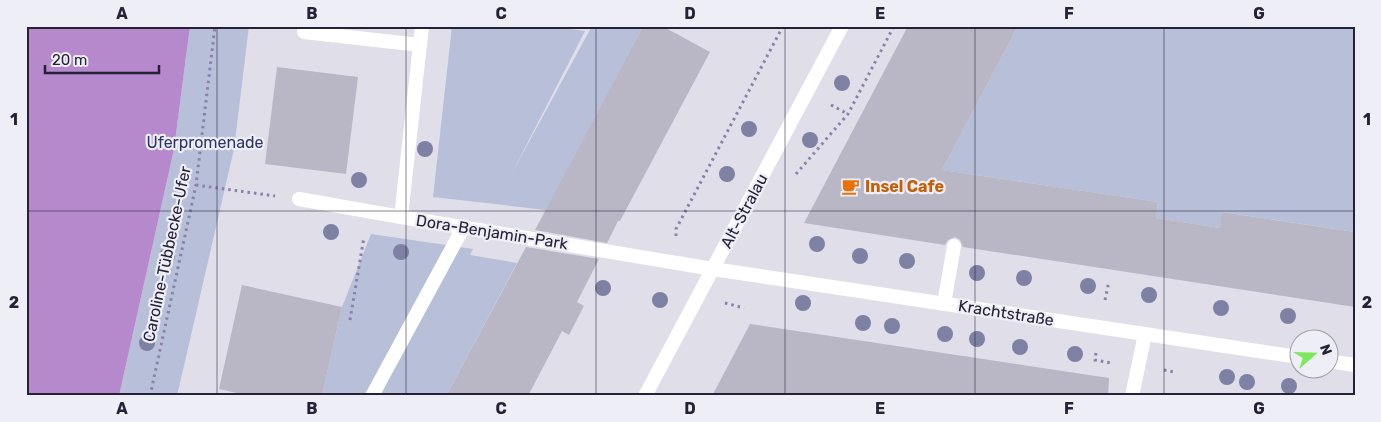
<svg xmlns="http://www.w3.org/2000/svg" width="1381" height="422" viewBox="0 0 1381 422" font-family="Rubik,sans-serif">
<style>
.green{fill:#b8bfd9}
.water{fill:#b589cb}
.building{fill:#b9b7c6}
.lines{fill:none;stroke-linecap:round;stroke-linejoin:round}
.path{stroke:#8981aa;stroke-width:3;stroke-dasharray:2.5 4;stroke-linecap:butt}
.service{stroke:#fff;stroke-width:14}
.minor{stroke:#fff;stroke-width:14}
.tertiary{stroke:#fff;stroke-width:14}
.tree{fill:#7e80a4}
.grid{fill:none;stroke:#262137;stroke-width:1;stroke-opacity:0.55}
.labels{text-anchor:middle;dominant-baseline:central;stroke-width:4.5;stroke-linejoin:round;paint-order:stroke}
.park-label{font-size:16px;fill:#2e346b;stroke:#eeeef6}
.food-label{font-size:16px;font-weight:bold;fill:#c56008;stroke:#eeeef6;text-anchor:start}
.street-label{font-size:16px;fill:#262137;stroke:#eeeef6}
.neatline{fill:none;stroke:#262137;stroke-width:2}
.grid-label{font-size:16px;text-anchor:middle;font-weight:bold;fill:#262137}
</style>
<rect width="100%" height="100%" fill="#dfdee9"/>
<path class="green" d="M190,26H249L234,149L177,396H119L174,149Z
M452,26H546L585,31L512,173L592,26H643L546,210L433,197Z
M1018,26H1355V232L1223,212L1220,228L1156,218L1158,202L942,170Z
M371,234L473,249L470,255L517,263L446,396H322L342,307Z"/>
<path class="water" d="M26,26H190L174,149L119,396H26Z"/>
<path class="building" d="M643,26H662L710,52L620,221H618L607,243L535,230Z
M908,26H1018L942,170L1158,202L1156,218L1220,228L1222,212L1355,232V307L963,247L960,240L955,237L948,240L945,245L804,223Z
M277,67L358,77L346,174L265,164Z
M526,247L599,259L577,302L584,306L569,335L562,331L528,396H446Z
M242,285L342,307L322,396H250L219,389Z
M750,324L1109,378L1108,396H712Z"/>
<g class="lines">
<path class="path" d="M831,105L848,114
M796,174L848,114L894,26
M196,185L275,196
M676,236V229L783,26
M1105,300L1109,281
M725,303L744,308
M350,320L364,237
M1096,353L1095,360L1111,363
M1164,370L1174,372
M150,396L196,185L215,26"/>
<path class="service" d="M304,32L420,45
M299,199L401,217
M944,304L954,246
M372,396L463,228"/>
<path class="minor" d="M422,26L401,217L713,269L1298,357
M1328,361L1355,365
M1132,396L1145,334"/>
<path class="tertiary" d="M645,396L842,26"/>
</g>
<g class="tree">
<circle cx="842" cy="83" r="8"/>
<circle cx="749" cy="129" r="8"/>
<circle cx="810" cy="140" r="8"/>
<circle cx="425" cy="149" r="8"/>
<circle cx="727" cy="174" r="8"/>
<circle cx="359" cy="180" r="8"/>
<circle cx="331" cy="232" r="8"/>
<circle cx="817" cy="244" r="8"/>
<circle cx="401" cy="252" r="8"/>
<circle cx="167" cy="256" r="8"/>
<circle cx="860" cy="256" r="8"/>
<circle cx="907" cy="261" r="8"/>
<circle cx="977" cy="273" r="8"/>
<circle cx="1024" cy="278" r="8"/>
<circle cx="1088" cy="286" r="8"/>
<circle cx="603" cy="288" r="8"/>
<circle cx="1149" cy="295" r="8"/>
<circle cx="660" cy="300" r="8"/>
<circle cx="803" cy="303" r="8"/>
<circle cx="1221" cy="308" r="8"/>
<circle cx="1288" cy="316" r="8"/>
<circle cx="863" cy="323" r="8"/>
<circle cx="892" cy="326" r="8"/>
<circle cx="945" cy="334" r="8"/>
<circle cx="977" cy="339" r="8"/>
<circle cx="147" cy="343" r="8"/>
<circle cx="1020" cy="347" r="8"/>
<circle cx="1075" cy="354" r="8"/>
<circle cx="1227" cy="377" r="8"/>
<circle cx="1247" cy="382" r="8"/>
<circle cx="1289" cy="386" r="8"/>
</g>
<path class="grid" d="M217,26V396M406,26V396M596,26V396M785,26V396M975,26V396M1164,26V396M26,211H1355"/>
<defs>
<symbol id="cafe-bare" viewBox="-9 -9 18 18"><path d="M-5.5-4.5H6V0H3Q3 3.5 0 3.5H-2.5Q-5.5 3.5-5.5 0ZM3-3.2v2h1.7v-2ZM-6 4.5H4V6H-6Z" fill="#e8710a" stroke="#eeeef6" stroke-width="2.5" paint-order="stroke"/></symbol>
</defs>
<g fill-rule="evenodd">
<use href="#cafe-bare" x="838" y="174" width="25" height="25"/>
</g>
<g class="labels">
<g class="park-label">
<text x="205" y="142">Uferpromenade</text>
</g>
<g class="food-label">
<text x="865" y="186">Insel Cafe</text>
</g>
<g class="street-label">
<text transform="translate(744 211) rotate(-62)">Alt-Stralau</text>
<text transform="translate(492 232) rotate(9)">Dora-Benjamin-Park</text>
<text transform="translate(167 254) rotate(-78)">Caroline-Tübbecke-Ufer</text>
<text transform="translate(1006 313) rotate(9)">Krachtstraße</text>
</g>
</g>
<rect width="1381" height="422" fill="none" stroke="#eeeef6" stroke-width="55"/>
<g transform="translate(1314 354) rotate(70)"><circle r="24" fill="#eeeef6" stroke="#9e9caa"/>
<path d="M0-4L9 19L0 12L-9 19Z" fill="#7ee85d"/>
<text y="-8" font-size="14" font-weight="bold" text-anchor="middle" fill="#262137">N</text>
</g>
<path d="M45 65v8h114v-8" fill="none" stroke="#262137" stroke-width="2.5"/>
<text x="52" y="65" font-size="15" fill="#262137" stroke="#eeeef6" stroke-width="4" paint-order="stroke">20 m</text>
<rect x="28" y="28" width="1326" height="366" class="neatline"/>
<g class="grid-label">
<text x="122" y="19">A</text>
<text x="312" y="19">B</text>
<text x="501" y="19">C</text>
<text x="690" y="19">D</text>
<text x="880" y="19">E</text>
<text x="1069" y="19">F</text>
<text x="1259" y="19">G</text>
<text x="14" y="125">1</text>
<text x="1367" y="125">1</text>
<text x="14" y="308">2</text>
<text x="1367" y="308">2</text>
<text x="122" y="414">A</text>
<text x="312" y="414">B</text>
<text x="501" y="414">C</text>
<text x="690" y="414">D</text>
<text x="880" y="414">E</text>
<text x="1069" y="414">F</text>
<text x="1259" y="414">G</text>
</g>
</svg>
